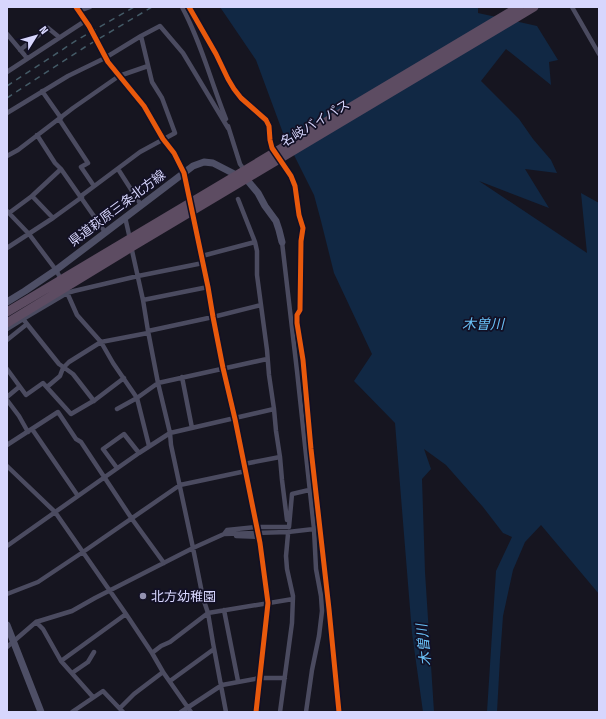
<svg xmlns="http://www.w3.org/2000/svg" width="606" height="719" viewBox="0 0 606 719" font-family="'Fira Sans Condensed','Noto Sans JP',sans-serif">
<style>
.water{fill:#112844}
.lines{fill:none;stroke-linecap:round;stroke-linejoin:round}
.street-tunnel{stroke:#333241;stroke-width:4.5;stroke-dasharray:4.5 2;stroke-linecap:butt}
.street{stroke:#4b4b60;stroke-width:4.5}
.secondary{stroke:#4e4f66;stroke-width:7}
.highway{stroke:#5d4c62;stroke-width:9}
.rail{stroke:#445b67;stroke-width:1.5;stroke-dasharray:6 5;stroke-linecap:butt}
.cycleway-casing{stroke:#121025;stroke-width:8}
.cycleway{stroke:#e8590c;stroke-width:5}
.poi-dot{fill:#9392b0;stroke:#121025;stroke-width:1.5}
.labels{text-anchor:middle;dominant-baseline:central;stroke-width:3.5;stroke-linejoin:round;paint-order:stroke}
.street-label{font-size:13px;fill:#d7d6fd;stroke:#121025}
.poi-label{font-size:13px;fill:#d7d6fd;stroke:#121025;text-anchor:start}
.water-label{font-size:14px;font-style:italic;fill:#6ac1f7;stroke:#121025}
</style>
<rect width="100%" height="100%" fill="#161520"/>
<path class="water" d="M220,7H478V13L537,26L558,60L549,62L551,85L506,49L481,81L519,119L533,139L551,160L557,173L525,169L549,208L479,181L587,253L581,193L599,203V594L541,525L525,542L513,570L503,616L500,658L497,712H487L496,571L512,537L503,533L483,507L446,465L424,449L431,469L422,479L425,572L434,712H423L412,633L395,423L354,381L372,354L334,273L321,221L314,195L283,133L256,60Z"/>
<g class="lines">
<path class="street-tunnel" d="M89,26L103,54"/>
<path class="street" d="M76,7L89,26
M182,7C201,42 211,82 226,119
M572,7L599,54
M79,11L90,7
M48,28L59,37
M7,34L27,58
M20,50L39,35
M103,54L108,62L144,106L163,139L174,153L184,173L190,203
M7,72L85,21
M42,91L61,118
M7,113L68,76L105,58L141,36L160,26L183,53L228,128
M59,119L88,163L81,167L94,186
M228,126L240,164L245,171
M37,135L55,163L61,169L105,232
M7,156L18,150L73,108L119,76L148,66
M118,169L141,205
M32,196L53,218
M81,196L140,152L175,133L162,98L152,82L141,36
M238,199L255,242L257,251V275L267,350L269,375L274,409L276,431L280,457L282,480L287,520
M7,211L29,234L56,270L62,281
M192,211L208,287L213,317L223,368L235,419L258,530
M9,213L32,196L61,169
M125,217L130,239
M282,242L297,371L314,529L316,569L321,596L322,611L319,636L312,670L306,712
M131,246L143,300L148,331L158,383L170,433L171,445L193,548L203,598L208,613L213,643L226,712
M7,248L53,218L82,197
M202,256L255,242
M65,288L77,315L101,342L113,363L137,398L149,446
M143,300L208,287
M23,319L59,364L73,374L94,401
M7,329L23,319L67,293L74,291L138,276L203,263
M148,331L213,317L261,305
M7,340L27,324
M7,369L26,395L43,383L71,414L95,400L124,378
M182,377L192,428
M47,387L60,376L63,368L69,362L101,342L148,333
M7,397L19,387
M7,400L19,416L28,432
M117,409L137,398L158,383L267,359
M32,429L78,496
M7,445L58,412L76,439L81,442L132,519L164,563
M244,464L280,457
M7,466L55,512L126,614L152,653L163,672L191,712
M117,468L103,449L124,434L139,453
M224,534L288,532L314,529
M236,536L259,537
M7,546L139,453L170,433L274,409
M7,594L38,582L83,552L180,485L246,471
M224,610L238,681
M36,622L43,629L61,661L93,697
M7,647L36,622L72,611L95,598L193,548L224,534L227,530L257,527H289L292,494L309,490
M152,653L161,646L170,642L208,613L293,599
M61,661L126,614
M72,673L88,662L94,652
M170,681L214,649
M120,708L134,694L163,672
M72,712L103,691L123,712
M181,712L222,685L260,678H285
M256,712L268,603L259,535
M280,712L292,623L293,596L287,569L286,556L288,534"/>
<path class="secondary" d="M7,302L25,291L56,270L193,166L204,162L213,163L248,181L258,193L265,206L276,221L279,230L282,242
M7,625L41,712"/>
<path class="highway" d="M7,312L519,7
M7,323L130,248L534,7"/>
<path class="rail" d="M7,86L77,40L134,7
M7,98L85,47L152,7"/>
<defs>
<path id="cycleway" d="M76,7L89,26L108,62L144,106L163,139L174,153L184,173L208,287L213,317L223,368L235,419L260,543L268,603L256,712
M189,7L216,54L228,79L234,89L241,98L266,120L269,126L270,140L272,148L291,176L295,186L299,215L303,228L301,241L300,310L297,315V323L303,360L311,449L329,609L339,712"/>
</defs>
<use href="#cycleway" class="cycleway-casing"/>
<use href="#cycleway" class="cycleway"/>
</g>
<circle class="poi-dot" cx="143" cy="596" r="4"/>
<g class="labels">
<g class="street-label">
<text transform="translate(315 123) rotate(-31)">名岐バイパス</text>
<text transform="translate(117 208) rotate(-37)">県道萩原三条北方線</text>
</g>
<g class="poi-label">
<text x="151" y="596">北方幼稚園</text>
</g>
<g class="water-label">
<text x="483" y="324">木曽川</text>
<text transform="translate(424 645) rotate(-96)">木曽川</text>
</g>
</g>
<rect width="606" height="719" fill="none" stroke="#d7d6fd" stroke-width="16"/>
<g transform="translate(36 36) rotate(53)" stroke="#121025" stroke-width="3" paint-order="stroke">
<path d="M0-3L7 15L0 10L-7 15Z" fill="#d7d6fd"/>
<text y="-6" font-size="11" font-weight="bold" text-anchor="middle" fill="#d7d6fd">N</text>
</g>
</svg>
